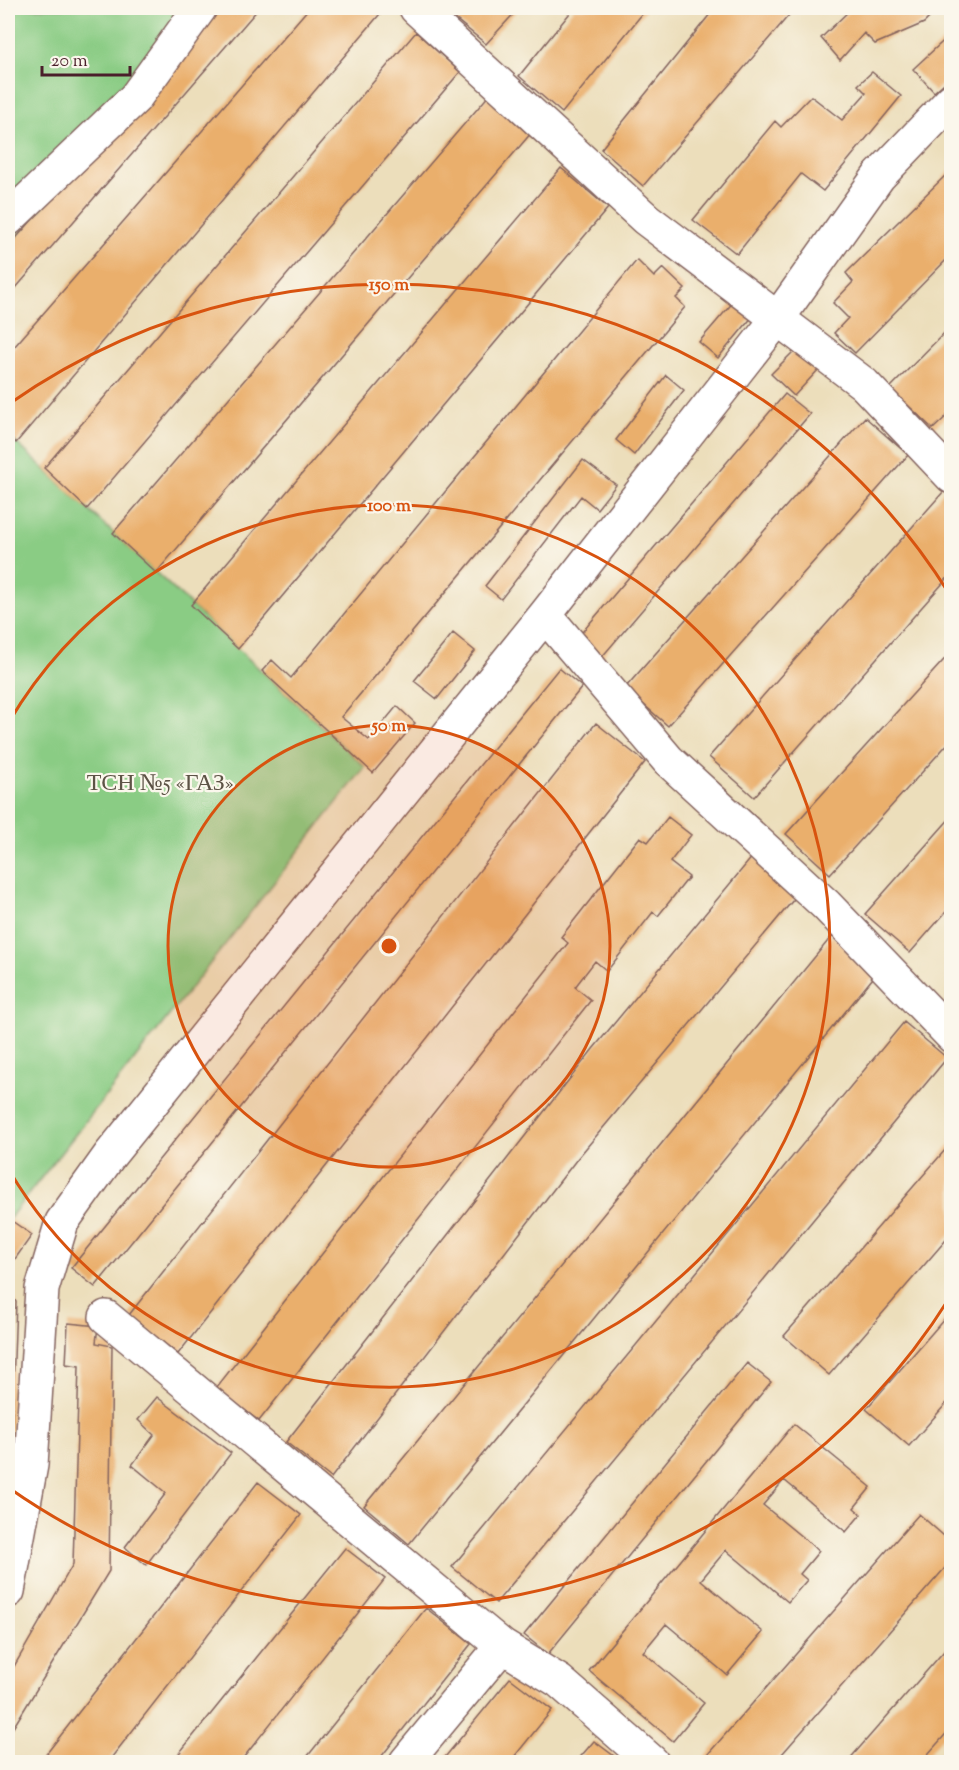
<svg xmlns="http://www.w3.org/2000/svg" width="959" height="1770" viewBox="0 0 959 1770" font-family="'Sorts Mill Goudy',serif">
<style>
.green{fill:#8acc84;stroke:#6a7658;stroke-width:1.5}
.building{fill:#eaaf6c}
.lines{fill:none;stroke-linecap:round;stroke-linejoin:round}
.minor-casing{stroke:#83625d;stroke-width:36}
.minor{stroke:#fff;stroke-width:33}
.ring{fill:none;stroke:#d8530f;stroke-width:3}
.labels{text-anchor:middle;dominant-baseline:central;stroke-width:4.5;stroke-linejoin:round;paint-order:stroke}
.park-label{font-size:24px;fill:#5d5346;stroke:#fbf7ec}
.centre{fill:#d8530f;stroke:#fbf7ec;stroke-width:3}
.ring-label{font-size:18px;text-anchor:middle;font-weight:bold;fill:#d8530f;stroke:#fbf7ec;stroke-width:4.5;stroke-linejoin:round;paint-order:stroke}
</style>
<rect width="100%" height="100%" fill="#fbf7ec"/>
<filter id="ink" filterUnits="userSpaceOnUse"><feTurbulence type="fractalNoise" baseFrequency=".0167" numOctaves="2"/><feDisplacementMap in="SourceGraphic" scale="12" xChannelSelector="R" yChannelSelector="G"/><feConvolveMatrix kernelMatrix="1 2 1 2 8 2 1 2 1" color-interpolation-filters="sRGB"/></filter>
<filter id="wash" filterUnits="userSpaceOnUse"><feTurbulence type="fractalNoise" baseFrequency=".008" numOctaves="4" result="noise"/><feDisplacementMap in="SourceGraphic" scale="24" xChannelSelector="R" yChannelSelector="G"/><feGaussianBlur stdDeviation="1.35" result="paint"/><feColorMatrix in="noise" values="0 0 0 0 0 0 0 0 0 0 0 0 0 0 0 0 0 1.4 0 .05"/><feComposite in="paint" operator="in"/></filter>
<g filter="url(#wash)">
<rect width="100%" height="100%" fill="#ecdebb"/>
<path class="green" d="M8,8H222L8,247Z
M8,435L365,767L8,1220Z"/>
<g id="blocks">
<path class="building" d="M222,8H259L8,297V247Z
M309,8H385L16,443L8,435V354Z
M442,8H519L486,44Z
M574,8H647L562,113L519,76Z
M715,8H795L643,186L601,149Z
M852,8H939L924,23L875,44L864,33L840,60L821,38Z
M416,32L460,72L87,509L44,468Z
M952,33V76L934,92L913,69Z
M872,72L901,96L823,191L801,174L737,254L693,220L775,121L781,127L811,96L842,120L866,93L858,85Z
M490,94L532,132L156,573L113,533Z
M561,168L608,208L238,649L191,605Z
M952,169V254L855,353L834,333L848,318L833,303L853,282L846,273Z
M637,260L654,277L663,268L685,289L676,298L685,307L341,717L369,740L397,706L415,723L373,773L262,671L272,660L291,678Z
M735,300L753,316L718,358L699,342Z
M952,325V411L933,429L890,388Z
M797,348L819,369L794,396L771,374Z
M666,375L684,390L634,455L616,440Z
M785,394L810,414L601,658L578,637Z
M865,417L908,455L668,726L625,688Z
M583,460L616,485L597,509L581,496L501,599L485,586Z
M944,491L952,498V573L754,797L709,757Z
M453,633L475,651L437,699L414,681Z
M952,651V739L830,874L786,834Z
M559,668L582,687L95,1287L71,1268Z
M596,723L645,762L178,1354L129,1315Z
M952,816V905L910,953L865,914Z
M668,817L691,835L670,862L689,877L658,916L653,912L607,971L595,961L575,987L591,1000L259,1421L216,1388L568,943L561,937L640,837L648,842Z
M753,856L799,893L577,1159L331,1478L286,1442L593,1049Z
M832,936L877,973L409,1544L364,1506Z
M904,1022L947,1058L496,1603L452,1567Z
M952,1142V1233L829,1375L784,1336Z
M9,1219L32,1235L8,1269V1220Z
M8,1290L16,1302L11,1444H8Z
M952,1310V1397L909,1446L866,1409Z
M68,1323L98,1326L96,1343L112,1346L109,1571L8,1736V1677L73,1564L79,1366L66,1364Z
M747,1363L771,1382L548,1654L524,1635Z
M157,1397L231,1453L146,1565L125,1547L166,1493L132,1465L154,1435L138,1420Z
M794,1424L871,1487L854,1508L861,1514L846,1532L784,1480L763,1505L819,1551L800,1574L807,1580L788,1602L726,1550L701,1580L763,1632L727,1675L666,1624L643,1652L704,1703L673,1741L589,1671Z
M258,1482L301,1515L108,1762H40Z
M919,1514L952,1543V1560L775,1762H701Z
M345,1548L385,1579L240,1762H172Z
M426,1608L471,1644L377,1762H303Z
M952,1642V1727L921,1762H847Z
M510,1678L552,1710L510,1762H441Z
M594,1741L622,1762H576Z"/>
</g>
</g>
<g filter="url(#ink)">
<use href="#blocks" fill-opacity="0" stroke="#83625d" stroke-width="1.5"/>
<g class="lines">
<defs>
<path id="minor" d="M416,8L646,219L864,384L952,477
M8,219L135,98L200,8
M545,615L668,760L826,905L952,1036
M106,1317L502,1646L559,1681L652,1762
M8,1591L31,1465L42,1289L62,1222L110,1155L545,615L778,318L879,176L952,100
M406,1762L502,1646"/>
</defs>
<use href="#minor" class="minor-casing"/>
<use href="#minor" class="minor"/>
</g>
</g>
<circle cx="389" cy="946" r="221" fill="#d8530f" fill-opacity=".12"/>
<g class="ring">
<circle cx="389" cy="946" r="221"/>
<path d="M9 722A441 441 0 1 1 9 1170"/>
<path d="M950 1297A662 662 0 0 1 9 1488M9 404A662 662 0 0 1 950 595"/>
</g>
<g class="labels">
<g class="park-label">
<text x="160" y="784">ТСН №5 «ГАЗ»</text>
</g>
</g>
<circle cx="389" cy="946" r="9" class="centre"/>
<g class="ring-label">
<text x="389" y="290">150 m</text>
<text x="389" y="511">100 m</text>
<text x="389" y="731">50 m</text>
</g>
<rect width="959" height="1770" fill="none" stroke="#fbf7ec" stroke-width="30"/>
<path d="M42 66v9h88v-9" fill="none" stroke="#4a1f2b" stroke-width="3"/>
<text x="51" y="66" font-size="18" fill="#4a1f2b" stroke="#fbf7ec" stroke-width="4.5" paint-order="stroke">20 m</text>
</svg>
